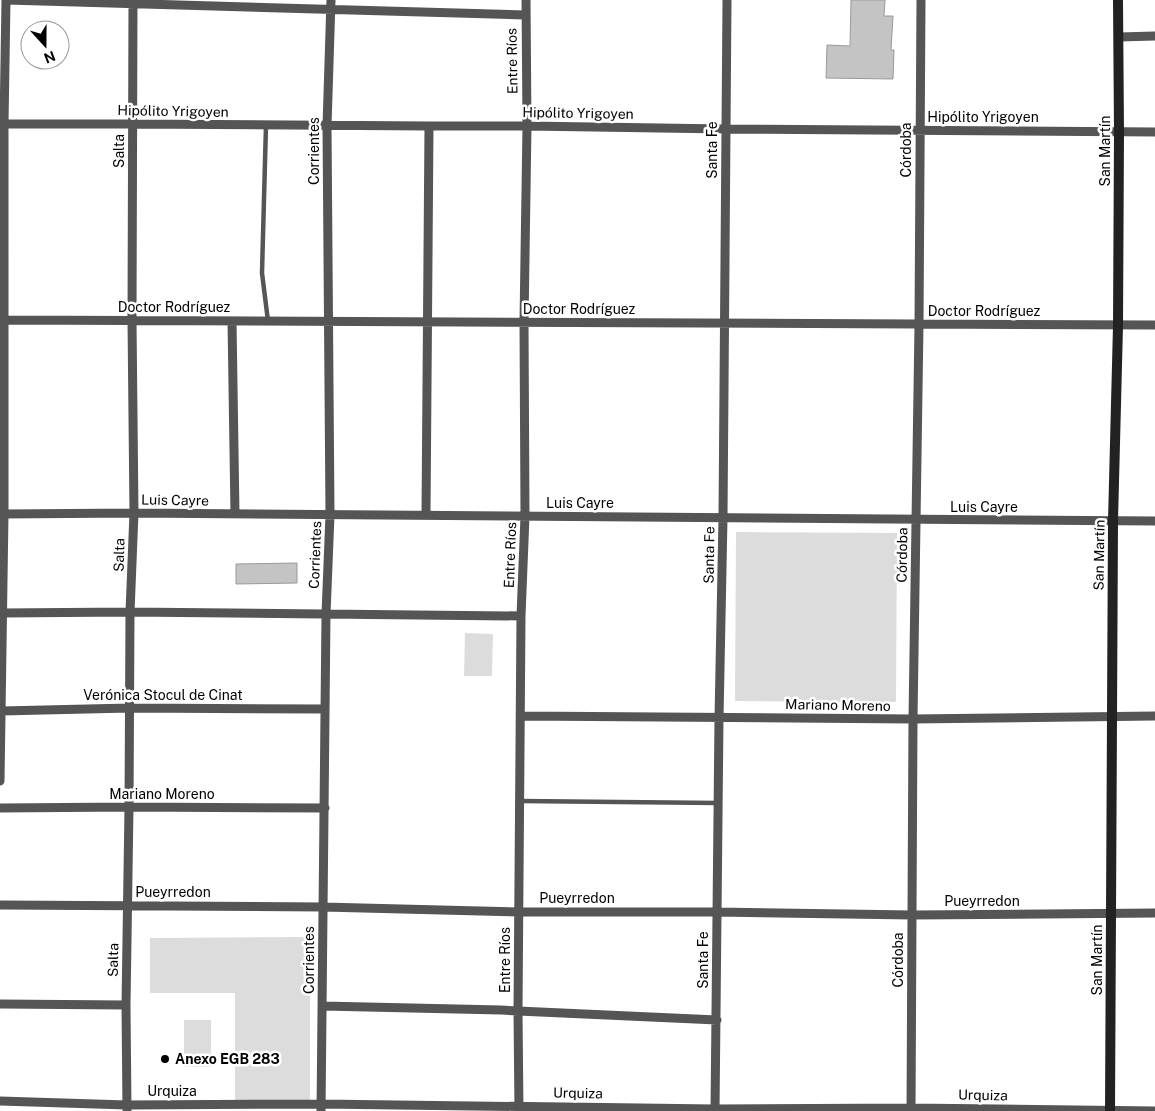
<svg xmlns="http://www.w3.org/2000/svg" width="1155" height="1111" viewBox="0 0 1155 1111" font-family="'Public Sans',sans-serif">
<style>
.green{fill:#dcdcdc}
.building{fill:#c4c4c4;stroke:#999}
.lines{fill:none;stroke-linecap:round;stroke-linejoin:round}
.lane{stroke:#555;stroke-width:4.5}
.street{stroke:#555;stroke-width:9}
.secondary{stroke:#222;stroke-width:10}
.poi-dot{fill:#000;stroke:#fff;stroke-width:2}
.labels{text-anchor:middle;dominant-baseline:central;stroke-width:5;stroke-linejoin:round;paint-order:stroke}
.street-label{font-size:14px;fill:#000;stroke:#fff}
.poi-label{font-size:14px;font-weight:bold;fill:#000;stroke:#fff;text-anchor:start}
</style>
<rect width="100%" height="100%" fill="#fff"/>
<path class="green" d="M736,532L897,533L896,702L735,701Z
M465,633L493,634L492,676H464Z
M310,937V1101H235V993H150V938Z
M184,1020H211V1067H184Z"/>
<path class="building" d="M851,0H885L884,16H893L891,50H894L893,79L826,78L827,45L850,46Z
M297,563V583L236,584V564Z"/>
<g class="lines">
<path class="lane" d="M266,125L262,273L268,321
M520,801L718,803"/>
<path class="street" d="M7,0L525,15
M1119,37L1155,36
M0,124H133L429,126H527L726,129L1155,132
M3,320L1155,325
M232,321L235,514
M4,514L134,513L1155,521
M426,515L429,126
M2,613L130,612L521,616
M1,711L130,708L325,709
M521,716L913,719L1155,716
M0,781L4,514V124L6,0
M0,808L129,807L325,808
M0,905L323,907L519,912H717L912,915L1155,913
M0,1004L126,1005
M322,1006L501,1010L518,1011L717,1020
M0,1101L127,1105L321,1104L715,1109L911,1108L1155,1111
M127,1110L126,1005L129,807L130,612L134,513L132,320L133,0
M321,1111L326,614L330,515L327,126L331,0
M519,1111L518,1011L521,616L525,516L524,322L527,126L526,0
M715,1111L719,718L723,518L727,0
M911,1111L913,719L919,325L921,0"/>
<path class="secondary" d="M1110,1111L1113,521L1118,326L1119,132L1118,0"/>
</g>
<circle class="poi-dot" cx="165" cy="1059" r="5"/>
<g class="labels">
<g class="street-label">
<text transform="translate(512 61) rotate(-91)">Entre Ríos</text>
<text transform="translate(173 111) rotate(1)">Hipólito Yrigoyen</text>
<text transform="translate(578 113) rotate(1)">Hipólito Yrigoyen</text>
<text x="983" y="117">Hipólito Yrigoyen</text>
<text transform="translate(712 150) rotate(-90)">Santa Fe</text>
<text transform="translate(906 150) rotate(-90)">Córdoba</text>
<text transform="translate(119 151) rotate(-90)">Salta</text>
<text transform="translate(314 151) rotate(-90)">Corrientes</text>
<text transform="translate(1105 151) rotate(-90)">San Martín</text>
<text x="174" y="307">Doctor Rodríguez</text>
<text x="579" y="309">Doctor Rodríguez</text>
<text x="984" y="311">Doctor Rodríguez</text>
<text transform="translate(175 500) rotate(1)">Luis Cayre</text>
<text x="580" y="503">Luis Cayre</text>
<text x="984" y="507">Luis Cayre</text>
<text transform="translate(119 555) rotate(-88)">Salta</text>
<text transform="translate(315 555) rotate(-88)">Corrientes</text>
<text transform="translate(510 555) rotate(-88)">Entre Ríos</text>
<text transform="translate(709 555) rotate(-89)">Santa Fe</text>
<text transform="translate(902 555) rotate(-89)">Córdoba</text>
<text transform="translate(1099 555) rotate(-89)">San Martín</text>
<text x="163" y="695">Verónica Stocul de Cinat</text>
<text transform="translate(838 705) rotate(1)">Mariano Moreno</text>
<text x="162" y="794">Mariano Moreno</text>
<text x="173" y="892">Pueyrredon</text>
<text x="577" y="898">Pueyrredon</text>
<text x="982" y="901">Pueyrredon</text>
<text transform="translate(113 960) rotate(-89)">Salta</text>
<text transform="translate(309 960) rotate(-90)">Corrientes</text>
<text transform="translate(505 960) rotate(-90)">Entre Ríos</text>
<text transform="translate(703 960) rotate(-90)">Santa Fe</text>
<text transform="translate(898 960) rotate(-90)">Córdoba</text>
<text transform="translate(1097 960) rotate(-90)">San Martín</text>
<text x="172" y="1091">Urquiza</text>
<text transform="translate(578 1093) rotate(1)">Urquiza</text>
<text transform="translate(983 1095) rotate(1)">Urquiza</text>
</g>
<g class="poi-label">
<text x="175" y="1059">Anexo EGB 283</text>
</g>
</g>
<g transform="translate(45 45) rotate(159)"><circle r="24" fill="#ffffff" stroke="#999999"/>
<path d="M0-4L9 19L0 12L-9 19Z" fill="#000000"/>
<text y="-8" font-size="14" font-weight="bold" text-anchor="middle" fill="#000000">N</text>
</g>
</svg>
